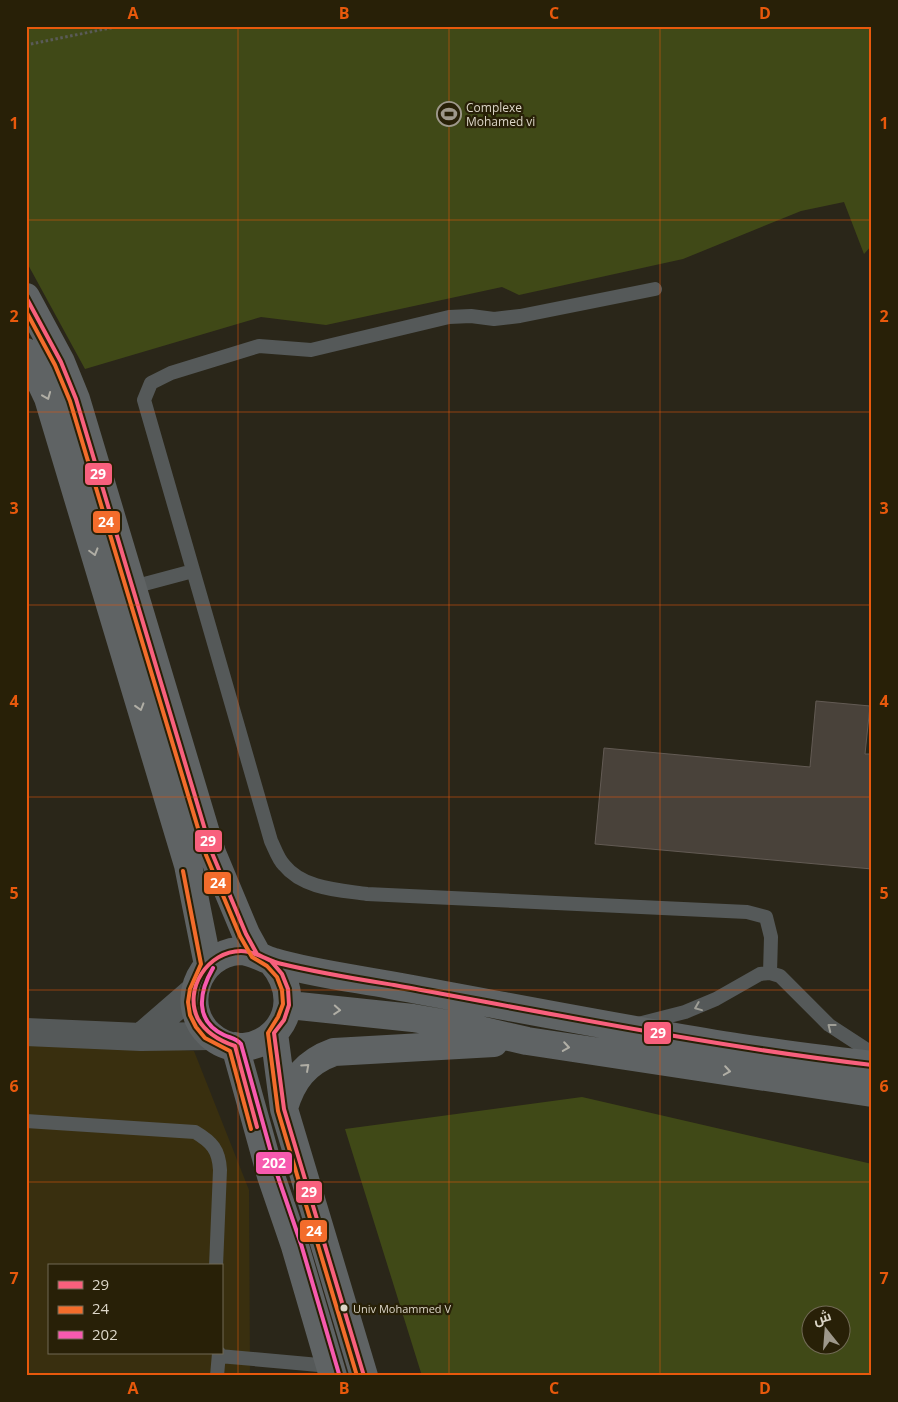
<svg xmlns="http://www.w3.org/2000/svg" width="898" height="1402" viewBox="0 0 898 1402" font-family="'Open Sans',Cairo,sans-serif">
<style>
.built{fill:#392f0f;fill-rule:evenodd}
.green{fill:#404917;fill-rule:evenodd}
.building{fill:#49423a;stroke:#635b54}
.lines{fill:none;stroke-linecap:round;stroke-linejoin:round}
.path{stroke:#5a5b58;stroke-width:3;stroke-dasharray:2.5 2.5;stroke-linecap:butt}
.lane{stroke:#555959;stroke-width:14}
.street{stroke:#555959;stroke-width:28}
.secondary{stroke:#5f6364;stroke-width:28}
.bus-1-casing{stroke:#282007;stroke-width:8}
.bus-2-casing{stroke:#282007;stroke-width:8}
.bus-3-casing{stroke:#282007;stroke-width:8}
.bus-1{stroke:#f8607d;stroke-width:4}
.bus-2{stroke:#f36c2b;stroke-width:4}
.bus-3{stroke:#f75aaf;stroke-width:4}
.oneway{stroke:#b0aea5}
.oneway2{stroke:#9f9e96}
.grid{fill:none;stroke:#e8590c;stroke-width:1;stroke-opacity:0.55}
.bus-dot{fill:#dcd6c8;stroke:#282007;stroke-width:2}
.labels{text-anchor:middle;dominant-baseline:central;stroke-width:4.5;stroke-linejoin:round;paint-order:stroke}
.bus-label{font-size:11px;fill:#dcd6c8;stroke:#282007;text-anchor:start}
.poi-label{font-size:12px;fill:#dcd6c8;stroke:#282007;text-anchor:start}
.line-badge{stroke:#282007;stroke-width:2}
.badge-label{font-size:14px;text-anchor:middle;font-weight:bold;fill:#fff}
.neatline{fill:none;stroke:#e8590c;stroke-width:2}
.grid-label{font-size:16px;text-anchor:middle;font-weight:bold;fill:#e8590c}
</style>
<rect width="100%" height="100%" fill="#2a2619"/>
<path class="built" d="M26,1038L194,1051L249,1190L250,1376H26ZM49,1266H221V1353H49Z"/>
<path class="green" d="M26,26H872V245L864,254L844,202L801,211L683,259L519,295L502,287L326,325L261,317L85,369L26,261Z
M582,1097L872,1164V1376H422L345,1129ZM810,1314H840V1344H810Z"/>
<path class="building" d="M816,701L870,706L865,754H872V869L595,844L604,748L810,767Z"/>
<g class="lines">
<path class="path" d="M26,45L120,26"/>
<path class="lane" d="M655,289L520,316L494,319L471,316L449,317L311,350L259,346L171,373L151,383L144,400L271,841C275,849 278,859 284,865C303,889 340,890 367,894L747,912L766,917L771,937L770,973
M133,587L193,571
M638,1024L685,1012L716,999L760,974L770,973L780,976L829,1025L872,1053
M26,1121L195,1132C212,1142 219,1150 220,1170L216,1266
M219,1356L330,1366
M217,1376L219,1353"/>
<path class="street" d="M26,1032L141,1037L211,1036
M141,1037L194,991"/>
<path class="secondary" d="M26,297L61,362L76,399L212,853L246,934L257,954
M26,352L48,398L188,865L208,965
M271,961C319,1017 251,1072 210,1035C179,1007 197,954 239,951C253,951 262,959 274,962C311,973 352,978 390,985C501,1005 611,1027 723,1045C772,1053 822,1059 872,1065
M289,1005L413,1018L471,1028L527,1041L872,1093
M274,1033L284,1109L364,1376
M235,1046L271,1176L295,1246L333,1376
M284,1108C292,1080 306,1062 334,1052L494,1043"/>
<defs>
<path id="bus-1" d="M26,297L61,362L76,399L212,853L246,934L257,954L271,961L282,974L288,989L289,1005L284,1020L274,1033L284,1109L364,1376
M257,1127L235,1046C220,1041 206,1033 198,1019C183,989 208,951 241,951C255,951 268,961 282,964C319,973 357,979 394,985C553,1014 711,1046 872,1065"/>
<path id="bus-2" d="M26,311L55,365L70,401L206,855L240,936L252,957L267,966L277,977L282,990L283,1004L278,1017L268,1033L278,1111L357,1376
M183,871L201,964L190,989L188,1002L190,1015L196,1027L205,1038L230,1051L251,1129"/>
<path id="bus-3" d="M213,968C199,992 194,1021 224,1035C230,1038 236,1038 241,1044L277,1174L301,1244L339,1374"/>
</defs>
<use href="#bus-1" class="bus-1-casing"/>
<use href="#bus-2" class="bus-2-casing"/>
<use href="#bus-3" class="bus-3-casing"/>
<use href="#bus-1" class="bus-1"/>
<use href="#bus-2" class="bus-2"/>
<use href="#bus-3" class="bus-3"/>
</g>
<defs><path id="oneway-chevron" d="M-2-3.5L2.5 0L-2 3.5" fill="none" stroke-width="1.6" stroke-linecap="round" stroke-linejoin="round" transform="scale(1.25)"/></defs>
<g class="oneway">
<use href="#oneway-chevron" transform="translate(47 396) rotate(68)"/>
<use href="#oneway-chevron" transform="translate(94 552) rotate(74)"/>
<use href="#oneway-chevron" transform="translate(140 707) rotate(73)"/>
<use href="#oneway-chevron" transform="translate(337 1010) rotate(4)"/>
<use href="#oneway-chevron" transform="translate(566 1047) rotate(9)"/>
<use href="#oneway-chevron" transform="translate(306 1067) rotate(-42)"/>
<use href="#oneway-chevron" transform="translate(727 1071) rotate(9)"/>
</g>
<g class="oneway2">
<use href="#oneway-chevron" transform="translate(698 1007) rotate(158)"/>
<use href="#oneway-chevron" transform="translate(831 1027) rotate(-142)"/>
</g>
<path class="grid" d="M238,26V1376M449,26V1376M660,26V1376M26,220H872M26,412H872M26,605H872M26,797H872M26,990H872M26,1182H872"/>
<defs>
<symbol id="stadium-ring" viewBox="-11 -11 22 22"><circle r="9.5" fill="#282007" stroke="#9e988b" stroke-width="1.5"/><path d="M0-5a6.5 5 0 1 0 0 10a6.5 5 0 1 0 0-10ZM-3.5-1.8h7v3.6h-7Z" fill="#9e988b"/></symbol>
</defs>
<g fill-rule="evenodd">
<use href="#stadium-ring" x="435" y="100" width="28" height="28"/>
</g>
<circle class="bus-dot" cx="344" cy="1308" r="4.5"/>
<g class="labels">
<g class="bus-label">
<text x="353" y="1308">Univ Mohammed V</text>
</g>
<g class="poi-label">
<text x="466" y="107">Complexe<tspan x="466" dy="14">Mohamed vi</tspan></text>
</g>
</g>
<g class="line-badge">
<rect x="84" y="462" width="29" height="24" rx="5" fill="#f8607d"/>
<rect x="92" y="510" width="29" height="24" rx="5" fill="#f36c2b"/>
<rect x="194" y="829" width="29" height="24" rx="5" fill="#f8607d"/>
<rect x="203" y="871" width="29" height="24" rx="5" fill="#f36c2b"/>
<rect x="643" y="1021" width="29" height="24" rx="5" fill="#f8607d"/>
<rect x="255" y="1151" width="38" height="24" rx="5" fill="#f75aaf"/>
<rect x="295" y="1180" width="28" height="24" rx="5" fill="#f8607d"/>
<rect x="299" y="1219" width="29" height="24" rx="5" fill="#f36c2b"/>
</g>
<g class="badge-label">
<text x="98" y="479">29</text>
<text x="106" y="527">24</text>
<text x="208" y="846">29</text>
<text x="218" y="888">24</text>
<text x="658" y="1038">29</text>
<text x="274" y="1168">202</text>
<text x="309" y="1197">29</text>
<text x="314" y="1236">24</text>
</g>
<rect width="898" height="1402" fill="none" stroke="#282007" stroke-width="55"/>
<rect x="48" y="1264" width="175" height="90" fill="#282007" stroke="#706954"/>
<rect x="58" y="1281" width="25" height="8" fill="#f8607d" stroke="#706954"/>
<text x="92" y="1290" font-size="15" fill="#dcd6c8">29</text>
<rect x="58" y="1306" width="25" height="8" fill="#f36c2b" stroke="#706954"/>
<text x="92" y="1314" font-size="15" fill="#dcd6c8">24</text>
<rect x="58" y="1331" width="25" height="8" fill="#f75aaf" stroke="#706954"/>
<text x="92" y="1340" font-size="15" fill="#dcd6c8">202</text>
<g transform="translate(826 1330) rotate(343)"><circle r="24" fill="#282007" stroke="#706954"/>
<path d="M0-4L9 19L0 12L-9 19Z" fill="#9e988b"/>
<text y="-8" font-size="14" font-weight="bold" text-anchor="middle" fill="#dcd6c8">ش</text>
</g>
<rect x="28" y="28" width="842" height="1346" class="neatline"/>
<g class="grid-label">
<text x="133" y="19">A</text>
<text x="344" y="19">B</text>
<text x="554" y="19">C</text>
<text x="765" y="19">D</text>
<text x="14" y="129">1</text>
<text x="884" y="129">1</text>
<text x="14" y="322">2</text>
<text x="884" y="322">2</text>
<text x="14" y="514">3</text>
<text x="884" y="514">3</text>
<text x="14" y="707">4</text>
<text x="884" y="707">4</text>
<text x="14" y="899">5</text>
<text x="884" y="899">5</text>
<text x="14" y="1092">6</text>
<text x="884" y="1092">6</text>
<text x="14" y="1284">7</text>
<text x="884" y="1284">7</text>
<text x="133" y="1394">A</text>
<text x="344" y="1394">B</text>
<text x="554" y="1394">C</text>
<text x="765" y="1394">D</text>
</g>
</svg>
